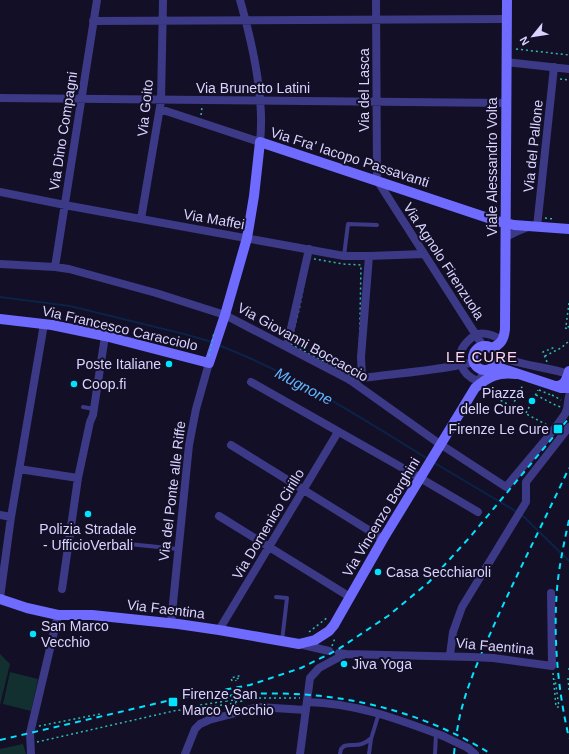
<svg xmlns="http://www.w3.org/2000/svg" width="569" height="754" viewBox="0 0 569 754" font-family="Arial,sans-serif">
<style>
.green{fill:#12302f}
.lines{fill:none;stroke-linecap:round;stroke-linejoin:round}
.stream{stroke:#0b2249;stroke-width:2}
.path{stroke:#2dbab2;stroke-width:1.5;stroke-dasharray:2 3;stroke-linecap:butt}
.lane{stroke:#3c3986;stroke-width:4}
.street{stroke:#3c3986;stroke-width:8}
.secondary{stroke:#6f6bff;stroke-width:10}
.rail{stroke:#00e4ff;stroke-width:2;stroke-dasharray:6 5;stroke-linecap:butt}
.path-bridge{stroke:#2dbab2;stroke-width:1.5;stroke-dasharray:2 3;stroke-linecap:butt}
.street-bridge{stroke:#3c3986;stroke-width:8}
.poi-dot{fill:#00e4ff;stroke:#130f26;stroke-width:1.5}
.labels{text-anchor:middle;dominant-baseline:central;stroke-width:4;stroke-linejoin:round;paint-order:stroke}
.street-label{font-size:14px;fill:#d9d4ff;stroke:#130f26}
.poi-label{font-size:14px;fill:#d9d4ff;stroke:#130f26;text-anchor:start}
.neighbourhood-label{font-size:15px;letter-spacing:1px;fill:#ffd6f0;stroke:#130f26}
.water-label{font-size:15px;font-style:italic;fill:#62b6ff;stroke:#130f26}
</style>
<rect width="100%" height="100%" fill="#130f26"/>
<path class="green" d="M0,654L10,664L0,705Z
M10,672L38,679L31,711L3,704Z
M23,744L26,754H0V749Z"/>
<g class="lines">
<path class="stream" d="M0,297L70,306L184,334L212,342
M218,345C292,373 360,417 428,459
M433,462L517,512
M521,514L569,561"/>
<path class="path" d="M516,49L569,55
M560,79L569,80
M201,115L202,107
M545,218L553,219
M309,258L343,264L361,265L359,372L357,375H351L290,344L299,310Z
M569,303L566,326L569,327
M565,328L569,329
M545,356L561,348L569,341
M547,362L543,352L555,347
M539,390L551,395
M483,391L547,425
M536,395L557,406L561,407
M552,395L561,400
M526,413L538,390
M514,414L510,410L523,385
M309,632L328,617
M332,646L335,638
M569,668V673
M553,673L556,707H559L555,679
M568,678L569,690
M232,681L231,678L239,676L240,678L235,679L236,681
M226,700V701L200,705V707L201,708L235,703L236,706
M234,700L242,699V701L235,702
M226,701L234,700
M252,701V698H300
M39,726L100,714
M37,742L178,710L203,714"/>
<path class="lane" d="M344,256L348,224L377,225
M83,407L94,409
M119,543L178,549
M276,597L287,598L282,641
M340,754L341,749L344,746C354,744 362,747 370,739
M369,754L371,739L379,713
M435,754L436,734"/>
<path class="street" d="M376,0L377,180L483,346
M93,21L506,19
M506,62L569,69
M0,98L507,103
M160,109L260,142C265,98 252,42 240,0
M0,192L70,206L344,256H369L424,254
M141,219L161,101L163,0
M537,227L554,67
M506,237L518,231L528,227
M0,264L55,267L69,269L156,293L225,315L350,380L437,442L506,487L552,432L565,414L567,409L569,396
M55,267L97,0
M287,346L309,249
M497,356C520,365 545,367 569,374
M362,378L361,357L369,256
M350,380C391,373 433,372 474,362
M478,381C461,375 453,355 468,341C470,339 474,335 478,334C486,332 495,336 502,340
M251,382L415,475L478,512
M476,386L485,370
M231,445L383,539
M19,469L78,478
M0,515L11,517
M219,516L350,597
M62,589L78,478L90,422L93,415L105,336
M0,598L11,517L44,324
M171,623L189,445L196,409L209,363
M219,630L338,432
M299,644L329,651
M339,653L345,654L472,657
M450,655L453,632L462,607L526,502V482L569,427
M493,658L552,666L551,593
M307,702C355,703 398,719 443,736
M468,748L475,754
M31,754L30,733L58,615
M185,754L195,729L200,724L209,720L258,707L306,710
M300,754L310,678L319,668L345,654"/>
<path class="secondary" d="M0,319L52,325L105,336L209,363L225,315L247,238L254,196L260,142L497,221L514,225L569,229
M473 358a12 12 0 1 1 24 0a12 12 0 1 1-24 0Z
M491,348C501,345 504,339 505,329L507,0
M494,366L561,388H569
M555,386C565,387 567,378 569,371
M0,599L27,608L58,615H92L178,624L219,630L299,644L315,640L329,631L334,625L383,539L475,388C489,376 498,372 516,374"/>
<path class="rail" d="M569,520C564,543 559,566 557,589C553,638 558,691 569,738
M217,697C311,685 410,703 491,754
M457,731C463,691 482,653 498,616C521,566 546,517 569,468
M0,740L184,697L250,685L301,668L337,650L388,616L429,582L470,537L569,418
M454,754L455,744"/>
<path class="path-bridge" d="M209,356L214,333"/>
<path class="street-bridge" d="M472,657L493,658
M443,736L468,748"/>
</g>
<g class="poi-dot">
<circle cx="169" cy="364" r="4"/>
<circle cx="74" cy="384" r="4"/>
<circle cx="532" cy="401" r="4"/>
<rect x="553" y="424" width="10" height="10" rx="2"/>
<circle cx="88" cy="514" r="4"/>
<circle cx="378" cy="572" r="4"/>
<circle cx="33" cy="634" r="4"/>
<circle cx="344" cy="664" r="4"/>
<rect x="168" y="697" width="10" height="10" rx="2"/>
</g>
<g class="labels">
<g class="street-label">
<text x="253" y="88">Via Brunetto Latini</text>
<text transform="translate(364 90) rotate(-90)">Via del Lasca</text>
<text transform="translate(145 108) rotate(-84)">Via Goito</text>
<text transform="translate(63 131) rotate(-81)">Via Dino Compagni</text>
<text transform="translate(533 146) rotate(-84)">Via del Pallone</text>
<text transform="translate(350 157) rotate(18)">Via Fra' Iacopo Passavanti</text>
<text transform="translate(492 167) rotate(-90)">Viale Alessandro Volta</text>
<text transform="translate(214 219) rotate(10)">Via Maffei</text>
<text transform="translate(444 261) rotate(57)">Via Agnolo Firenzuola</text>
<text transform="translate(120 328) rotate(13)">Via Francesco Caracciolo</text>
<text transform="translate(303 342) rotate(29)">Via Giovanni Boccaccio</text>
<text transform="translate(172 491) rotate(-83)">Via del Ponte alle Riffe</text>
<text transform="translate(381 517) rotate(-59)">Via Vincenzo Borghini</text>
<text transform="translate(268 524) rotate(-59)">Via Domenico Cirillo</text>
<text transform="translate(166 609) rotate(7)">Via Faentina</text>
<text transform="translate(495 646) rotate(5)">Via Faentina</text>
</g>
<g class="poi-label">
<text x="161" y="364" text-anchor="end">Poste Italiane</text>
<text x="82" y="384">Coop.fi</text>
<text x="524" y="393" text-anchor="end">Piazza<tspan x="524" dy="16">delle Cure</tspan></text>
<text x="549" y="429" text-anchor="end">Firenze Le Cure</text>
<text x="88" y="529" text-anchor="middle">Polizia Stradale<tspan x="88" dy="16">- UfficioVerbali</tspan></text>
<text x="386" y="572">Casa Secchiaroli</text>
<text x="41" y="626">San Marco<tspan x="41" dy="16">Vecchio</tspan></text>
<text x="352" y="664">Jiva Yoga</text>
<text x="182" y="694">Firenze San<tspan x="182" dy="16">Marco Vecchio</tspan></text>
</g>
<g class="neighbourhood-label">
<text x="482" y="356">LE CURE</text>
</g>
<g class="water-label">
<text transform="translate(304 386) rotate(28)">Mugnone</text>
</g>
</g>
<g transform="translate(533 36) rotate(240)" stroke="#130f26" stroke-width="3" paint-order="stroke">
<path d="M0-3L7 15L0 10L-7 15Z" fill="#d9d4ff"/>
<text y="-6" font-size="11" font-weight="bold" text-anchor="middle" fill="#d9d4ff">N</text>
</g>
</svg>
